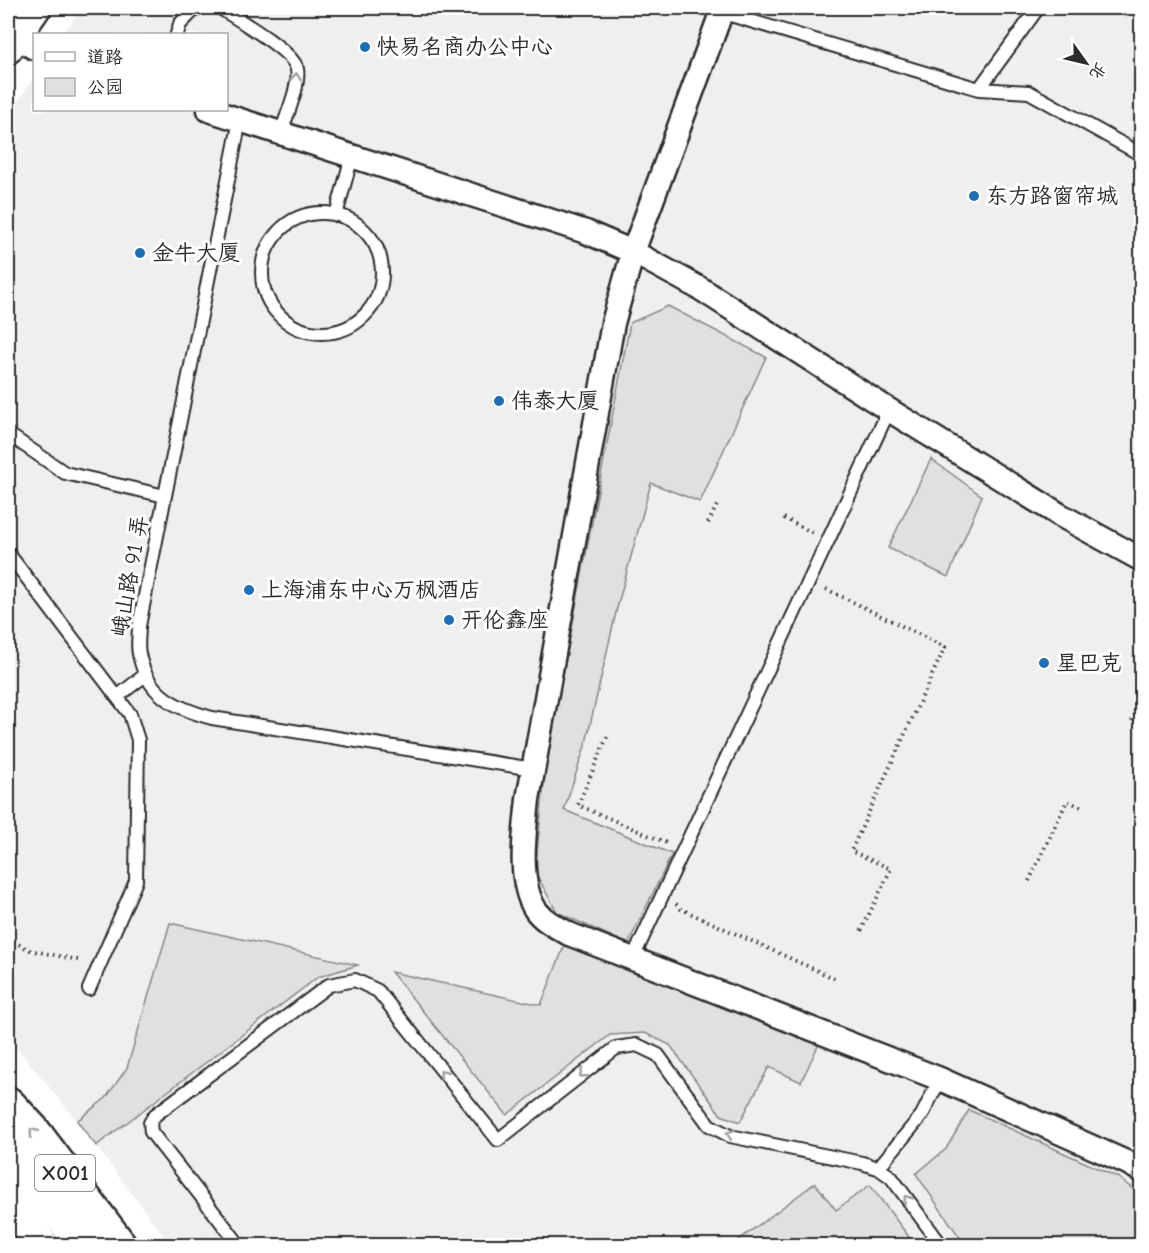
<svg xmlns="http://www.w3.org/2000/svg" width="1149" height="1253" viewBox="0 0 1149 1253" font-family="'Comic Neue','LXGW WenKai TC',sans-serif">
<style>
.built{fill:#efefef}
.green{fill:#e0e0e0;stroke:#868686;stroke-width:1.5}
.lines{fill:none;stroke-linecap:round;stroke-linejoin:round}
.trunk-tunnel{stroke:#d5d5d5;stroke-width:33;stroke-dasharray:33 16;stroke-linecap:butt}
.service-casing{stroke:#2b2b2b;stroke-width:16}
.minor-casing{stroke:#2b2b2b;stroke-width:27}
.tertiary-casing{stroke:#2b2b2b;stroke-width:33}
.primary-casing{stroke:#2b2b2b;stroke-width:38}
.trunk-casing{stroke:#2b2b2b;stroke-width:38}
.path{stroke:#2b2b2b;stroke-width:4;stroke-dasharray:1.5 4.5;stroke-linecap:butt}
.service{stroke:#fff;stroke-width:12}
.minor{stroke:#fff;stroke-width:22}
.tertiary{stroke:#fff;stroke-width:28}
.primary{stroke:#fff;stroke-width:33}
.trunk{stroke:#fff;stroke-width:33}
.oneway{stroke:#a0a0a0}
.poi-dot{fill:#1f6fb2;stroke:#fff;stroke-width:2}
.labels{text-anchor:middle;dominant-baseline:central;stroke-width:6;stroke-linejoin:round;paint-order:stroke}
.shield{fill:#fff;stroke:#6b6b6b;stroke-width:1.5}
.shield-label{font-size:21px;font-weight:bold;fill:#2b2b2b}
.poi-label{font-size:22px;fill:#2b2b2b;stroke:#fff;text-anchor:start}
.street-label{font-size:22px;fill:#2b2b2b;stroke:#fff}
</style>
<rect width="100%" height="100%" fill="#fff"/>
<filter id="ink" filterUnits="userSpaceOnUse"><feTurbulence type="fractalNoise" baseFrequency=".0167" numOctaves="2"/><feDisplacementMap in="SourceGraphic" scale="12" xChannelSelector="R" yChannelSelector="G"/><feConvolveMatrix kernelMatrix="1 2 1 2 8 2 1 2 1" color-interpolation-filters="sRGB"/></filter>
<g filter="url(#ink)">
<path class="built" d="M81,8H1141V1245H171L77,1121L8,1037V117L34,77V110H226V34H63Z"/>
<path class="green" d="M668,306L766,357L700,502L651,483L617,608L586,743L564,810L672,854L628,944L557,912L535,872L546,763L630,323Z
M931,459L982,496L948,577L888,548Z
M170,923L358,965L318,977L96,1146L77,1121L106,1098L127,1068Z
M569,934L824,1033L801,1082L769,1067L740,1122L721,1115L670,1045L645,1033L610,1035L507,1115L391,972L541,1005Z
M969,1110L1117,1177L1141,1195V1245H965L916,1174L946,1149Z
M815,1183L836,1210L870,1185L912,1241L906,1246L732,1245Z"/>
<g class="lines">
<path class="trunk-tunnel" d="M8,1230L19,1246"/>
<defs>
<path id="service" d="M220,8C236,18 294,52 297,69C300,86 286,116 281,133
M707,8L979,89L1029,92L1142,155
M177,34L180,24L196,8
M979,89L1038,8
M240,120L139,626C139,635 137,645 139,654C147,695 175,708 212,718L533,769
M262 273a60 60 0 1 1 120 0a60 60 0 1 1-120 0Z
M336,215L352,156
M8,434L65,473L165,496
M8,553L130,714L138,740L136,881L89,989
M117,697L145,675
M633,958L889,410
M878,1168L922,1115L940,1079
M240,1246L151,1132L150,1123L155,1115L329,985L355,980L378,991L498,1140L616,1048L637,1045L658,1055L709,1125L730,1136L862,1163L878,1168L891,1177L942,1246"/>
<path id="minor" d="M723,8L633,252L613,323L528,799C525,831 517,880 535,909C543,921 557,927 569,934L940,1079L1128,1163L1142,1171
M8,32L34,48
M209,110L586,232L633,252L701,289L889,410L1060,515L1142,560"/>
<path id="tertiary" d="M8,49L36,8"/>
<path id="primary" d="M8,1104L33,1131L120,1246
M8,1194L42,1246"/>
<path id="trunk" d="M8,1146L84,1246"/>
</defs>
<use href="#service" class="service-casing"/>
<use href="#minor" class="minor-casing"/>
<use href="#tertiary" class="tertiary-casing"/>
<use href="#primary" class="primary-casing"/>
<use href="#trunk" class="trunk-casing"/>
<path class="path" d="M784,518L813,533
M708,523L717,505
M826,589L945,647L851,851L891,869L861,931
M1132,721L1142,699
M607,737L578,805L669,844
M1029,881L1067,801L1082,807
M676,904L681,909L838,980
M8,939L30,950L82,961"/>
<use href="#service" class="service"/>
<use href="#minor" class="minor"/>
<use href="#tertiary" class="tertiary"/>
<use href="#primary" class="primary"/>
<use href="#trunk" class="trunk"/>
</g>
<defs><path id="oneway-chevron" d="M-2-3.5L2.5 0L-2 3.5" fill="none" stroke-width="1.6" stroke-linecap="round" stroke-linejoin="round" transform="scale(1.5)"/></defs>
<g class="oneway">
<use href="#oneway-chevron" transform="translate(296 77) rotate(-86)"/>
<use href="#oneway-chevron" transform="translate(443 1073) rotate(-129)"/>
<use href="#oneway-chevron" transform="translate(583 1074) rotate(142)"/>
<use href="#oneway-chevron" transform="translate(33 1132) rotate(-130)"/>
<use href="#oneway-chevron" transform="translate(730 1134) rotate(-159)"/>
<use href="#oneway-chevron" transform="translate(907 1199) rotate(-127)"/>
</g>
</g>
<g class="poi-dot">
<circle cx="365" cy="47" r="6"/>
<circle cx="974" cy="196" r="6"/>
<circle cx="140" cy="253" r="6"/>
<circle cx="499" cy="401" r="6"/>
<circle cx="249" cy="590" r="6"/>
<circle cx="449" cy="620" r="6"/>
<circle cx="1044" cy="663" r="6"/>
</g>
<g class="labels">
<rect class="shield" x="35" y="1155" width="60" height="36" rx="4.5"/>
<g class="shield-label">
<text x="65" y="1173">X001</text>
</g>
<g class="poi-label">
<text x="377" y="47">快易名商办公中心</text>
<text x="986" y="196">东方路窗帘城</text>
<text x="152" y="253">金牛大厦</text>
<text x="511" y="401">伟泰大厦</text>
<text x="261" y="590">上海浦东中心万枫酒店</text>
<text x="461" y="620">开伦鑫座</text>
<text x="1056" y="663">星巴克</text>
</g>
<g class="street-label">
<text transform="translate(130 576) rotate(-80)">峨山路 91 弄</text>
</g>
</g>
<rect width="1149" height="1253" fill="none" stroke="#fff" stroke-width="30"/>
<rect x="15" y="15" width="1119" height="1223" fill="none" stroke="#2b2b2b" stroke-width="2" filter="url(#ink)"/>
<rect x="33" y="33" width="195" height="78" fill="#ffffff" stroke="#aaaaaa" stroke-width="1.5"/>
<rect x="45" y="52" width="30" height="9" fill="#ffffff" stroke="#aaaaaa" stroke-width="1.5"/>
<text x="87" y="63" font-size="18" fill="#2b2b2b">道路</text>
<rect x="45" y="78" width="30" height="18" fill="#e0e0e0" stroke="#aaaaaa" stroke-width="1.5"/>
<text x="87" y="93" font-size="18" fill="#2b2b2b">公园</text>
<g transform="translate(1086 63) rotate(124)" stroke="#ffffff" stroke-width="4.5" paint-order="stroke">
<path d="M0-4.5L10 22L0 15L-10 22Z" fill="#2b2b2b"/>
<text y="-9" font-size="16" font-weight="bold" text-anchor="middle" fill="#2b2b2b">北</text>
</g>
</svg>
